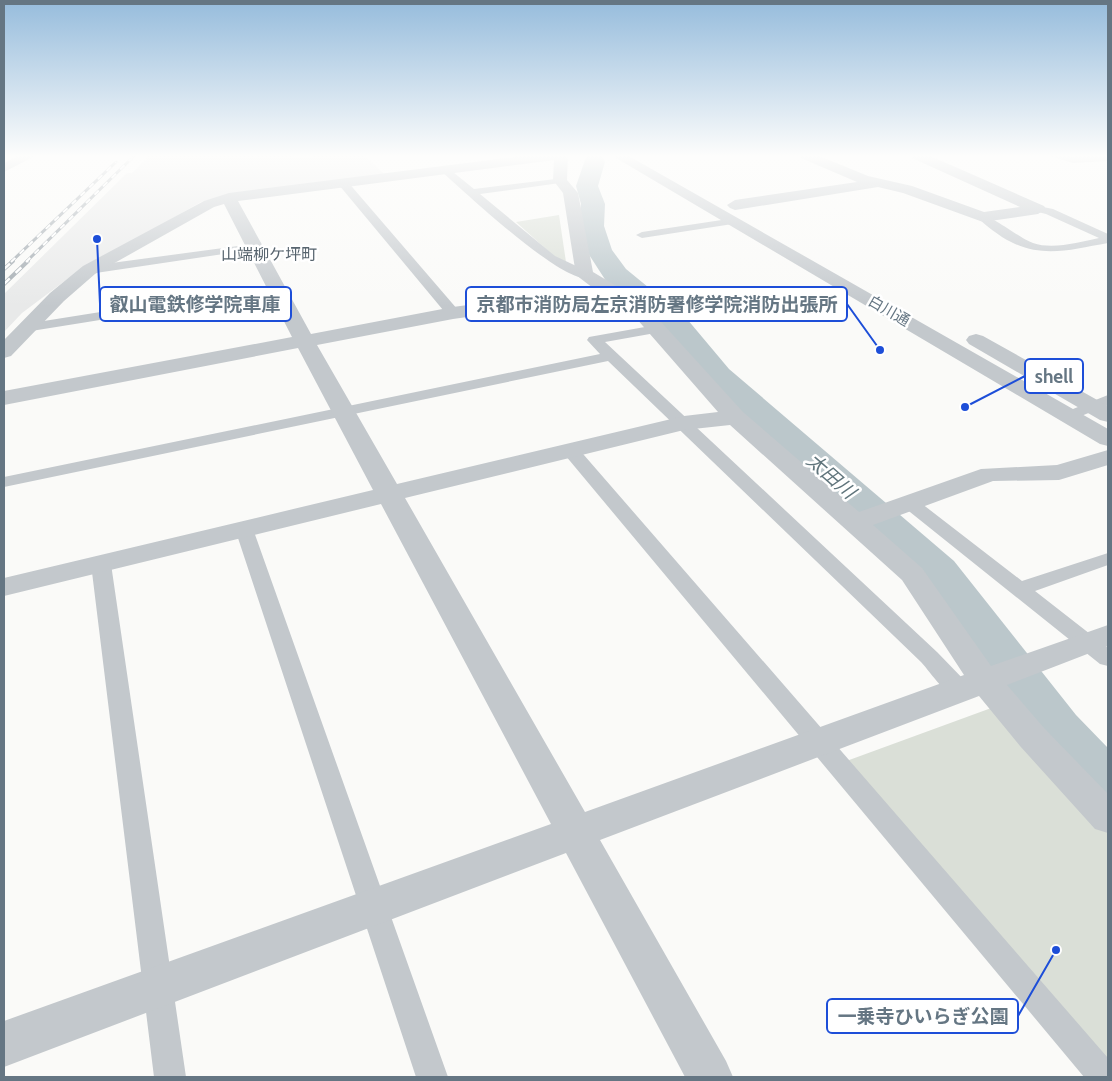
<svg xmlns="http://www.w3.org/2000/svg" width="1112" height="1081" viewBox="0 0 1112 1081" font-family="Cabin,'Noto Sans JP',sans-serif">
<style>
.built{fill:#e8e9e9}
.green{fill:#dadfd7}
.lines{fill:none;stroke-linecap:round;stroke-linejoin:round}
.canal{fill:#bbc7cb;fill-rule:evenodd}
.service{fill:#c3c8cc;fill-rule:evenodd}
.minor{fill:#c3c8cc;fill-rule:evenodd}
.tertiary{fill:#c3c8cc;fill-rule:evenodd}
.rail-far1-casing{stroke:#a2aab0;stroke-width:3}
.rail-casing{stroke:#a2aab0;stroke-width:4}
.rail-far1{stroke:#fff;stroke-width:2;stroke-dasharray:6;stroke-linecap:butt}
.rail{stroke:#fff;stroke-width:2.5;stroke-dasharray:8;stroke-linecap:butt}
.labels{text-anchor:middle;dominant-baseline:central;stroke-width:5;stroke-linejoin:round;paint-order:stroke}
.far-street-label{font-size:15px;fill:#657683;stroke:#fff}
.far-neighbourhood-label{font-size:16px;fill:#57646e;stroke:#fff}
.water-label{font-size:19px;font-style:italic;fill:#60757c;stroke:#fff}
.leader{fill:none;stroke:#1d4ed8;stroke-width:2}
.callout-dot{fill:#1d4ed8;stroke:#fff;stroke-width:2}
.callout{fill:#fff;stroke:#1d4ed8;stroke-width:2}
.callout-label{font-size:19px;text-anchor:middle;font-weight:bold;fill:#657683}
</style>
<rect width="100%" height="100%" fill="#fafaf8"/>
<path class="built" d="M150,155H293L290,159L328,155H364L384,174L221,197L201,202L70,277L22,313L4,332V294L127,173H132Z"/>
<path class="green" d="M559,215L566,262L556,258L516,222Z
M994,707L1108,830V1071L841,763Z"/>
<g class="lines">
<path class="canal" d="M594,156L602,157L605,162L598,186L605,204L604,226L612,250L626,269L687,319L729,369L954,561L1076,715L1108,748V806L1088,800L1038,743L922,581L705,383L665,333L606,281L586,250L578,226L581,204L576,186L586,157Z"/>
<path class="service" d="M1046,155L1073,157L1108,155V161L1073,163Z
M442,168H448L474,189L564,178V182L560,183L480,194L555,256L589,272L591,275L589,278C562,284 465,192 442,172Z
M343,180L347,181L458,310L460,313L458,316H448L339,185V181Z
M1038,206L1053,209L1108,234V243C1068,250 1039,260 1002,237C994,231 984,225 978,217L979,215C988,212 1020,239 1033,243C1053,250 1079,242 1099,238L1046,214L1034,211V207Z
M735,218L740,221L739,223L642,238L636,235L642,232Z
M253,244L259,247L257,249L89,274L83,270L89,266Z
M277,284L281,285L283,288L281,291L25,332L18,328L25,324Z
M656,325L663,329L661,332L605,342L937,652L968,684L971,690L968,696C948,702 934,676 921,662L608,361L4,487V477L600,354L587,340L589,337Z
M1108,395V405L1069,421L1061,416L1063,413Z
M571,446L577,447L1108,1058V1077H1084L565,455L563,451L565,447Z
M911,499L917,500L1022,581L1108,553V565L1035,591L1108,648V666L1100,664L905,508L902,504L905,500Z
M244,523L251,525L253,529L448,1077H416L235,529L237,525Z
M101,558L108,560L111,564L186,1077H154L91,564L94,560Z"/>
<path class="minor" d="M530,155H568L567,180L578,193L593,272L643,302L743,412L859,512L981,469L1057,465L1108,450V465L1059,480L993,481L873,525L922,568L991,666L1108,625V646L1007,685L1044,728L1108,794V833L1095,829L1020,746L979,696L600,840L726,1061L733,1077H685L566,853L4,1067V1021L551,824L381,504L4,596V578L373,490L298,348L4,405V391L292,337L224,204L214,207L95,274L64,301L11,356L4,358V340L50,293L83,266L204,201L229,193ZM554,160L553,180L563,193L576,275L593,288L453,307L311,334L238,201ZM608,297L629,310L718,412L684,416L397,484L317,345L453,319ZM730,425L902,580L964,675L585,812L405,498L684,430Z
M799,155H817L868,176L912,186L984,212L1020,207L912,158L910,155H928L1044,206L1046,209L1038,214L983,222L903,193L878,187L735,210L730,208L727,205L735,200L857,182L801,158Z"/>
<path class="tertiary" d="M20,155H37L4,172V163Z
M611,155H627L1108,429V446L1100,444Z
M976,334L983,336L1108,406V422L1100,420L969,344L966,340L969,336Z"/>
<defs>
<path id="rail-far1" d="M11,262L116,162
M26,262L135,155"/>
<path id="rail" d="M4,269L13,261
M4,284L28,261"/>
</defs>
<use href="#rail-far1" class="rail-far1-casing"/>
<use href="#rail" class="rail-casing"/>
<use href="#rail-far1" class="rail-far1"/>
<use href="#rail" class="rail"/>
</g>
<linearGradient id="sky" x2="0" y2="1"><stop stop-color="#96bcdc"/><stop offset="0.51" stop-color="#fdfdfc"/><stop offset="1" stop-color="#fdfdfc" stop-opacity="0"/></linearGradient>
<rect width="1112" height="306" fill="url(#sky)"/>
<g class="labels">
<g class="far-street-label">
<text transform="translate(889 311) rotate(30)">白川通</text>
</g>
<g class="far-neighbourhood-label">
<text x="269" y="254">山端柳ケ坪町</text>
</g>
<g class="water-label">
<text transform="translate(831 476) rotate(41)">太田川</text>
</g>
</g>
<path class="leader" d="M880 350L847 304M97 239L100 304M965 407L1025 376M1056 950L1018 1016"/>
<g class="callout-dot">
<circle cx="880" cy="350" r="5"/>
<circle cx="97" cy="239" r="5"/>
<circle cx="965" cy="407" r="5"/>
<circle cx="1056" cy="950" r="5"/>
</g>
<g class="callout">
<rect x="466" y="287" width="381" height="34" rx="5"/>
<rect x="100" y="287" width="191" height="34" rx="5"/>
<rect x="1025" y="359" width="58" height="34" rx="5"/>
<rect x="827" y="999" width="191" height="34" rx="5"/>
</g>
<g class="callout-label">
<text x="657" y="311">京都市消防局左京消防署修学院消防出張所</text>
<text x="195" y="311">叡山電鉄修学院車庫</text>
<text x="1054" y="383">shell</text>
<text x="923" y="1023">一乗寺ひいらぎ公園</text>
</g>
<rect width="1112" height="1081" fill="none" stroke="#657683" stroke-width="10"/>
</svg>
